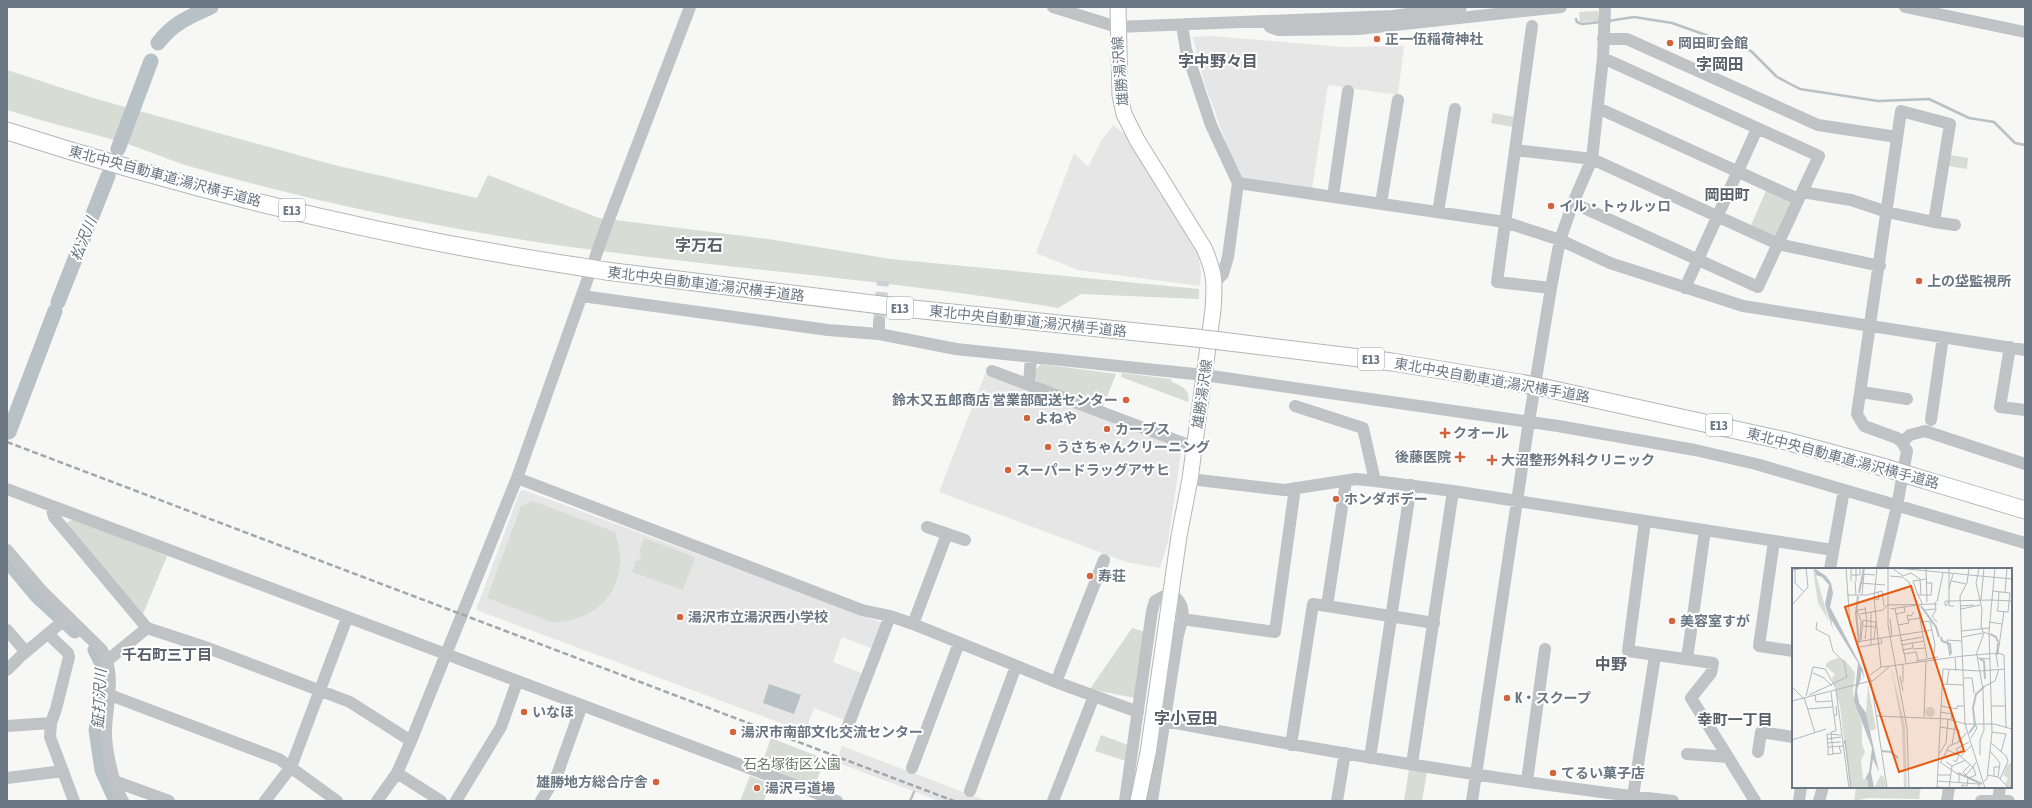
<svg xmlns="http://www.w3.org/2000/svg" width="2032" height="808" viewBox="0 0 2032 808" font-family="'Asap Condensed','Noto Sans JP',sans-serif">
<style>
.built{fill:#e5e6e5}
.green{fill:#d7dcd5}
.water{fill:#b8c1c6}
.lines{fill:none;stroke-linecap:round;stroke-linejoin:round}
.stream{stroke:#b8c1c6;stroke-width:2.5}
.river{stroke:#b8c1c6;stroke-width:15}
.minor-tunnel{stroke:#cdd1d3;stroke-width:12;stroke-dasharray:12 6;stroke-linecap:butt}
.major-casing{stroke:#b3b7ba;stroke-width:17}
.highway-casing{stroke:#b3b6b9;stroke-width:19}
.minor{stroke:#bfc3c6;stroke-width:12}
.major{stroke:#fff;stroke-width:15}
.highway{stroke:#fff;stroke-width:17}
.rail{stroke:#a1a7ac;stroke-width:2.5;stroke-dasharray:6 3;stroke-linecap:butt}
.major-bridge-casing{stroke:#b3b7ba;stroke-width:17;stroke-linecap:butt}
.highway-bridge-casing{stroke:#b3b6b9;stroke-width:19;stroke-linecap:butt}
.major-bridge{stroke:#fff;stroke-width:15}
.highway-bridge{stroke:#fff;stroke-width:17}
.poi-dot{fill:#d1643c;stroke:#fff;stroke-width:1.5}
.labels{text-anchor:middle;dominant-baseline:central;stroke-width:4;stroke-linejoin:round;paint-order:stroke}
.shield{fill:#fff;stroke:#97a0a8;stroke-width:1}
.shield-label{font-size:13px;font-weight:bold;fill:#6a7783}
.poi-label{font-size:14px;font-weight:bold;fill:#6a7783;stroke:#fff;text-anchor:start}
.street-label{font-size:14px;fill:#6a7783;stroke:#fff}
.park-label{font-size:14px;fill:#6b7b68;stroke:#fff}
.neighbourhood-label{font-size:15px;font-weight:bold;fill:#576069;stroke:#fff}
.water-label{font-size:15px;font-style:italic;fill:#66777f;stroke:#fff}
.quarter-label{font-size:16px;font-weight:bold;fill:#576069;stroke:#fff}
.inset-river{fill:none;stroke:#b8c1c6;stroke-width:2}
.inset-road{fill:none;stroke:#b2b8bd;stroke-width:1}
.view{fill:#e8590c;fill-opacity:0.15;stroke:#e8590c;stroke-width:2}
.inset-edge{fill:none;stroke:#6a7783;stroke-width:2}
</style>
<rect width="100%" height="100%" fill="#f7f7f5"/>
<path class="built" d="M1211,36L1343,47L1404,46L1398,95L1328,85L1312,189L1239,178L1204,82L1193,37Z
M1113,125L1127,136L1191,237L1198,254L1201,273L1200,286L1078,270L1036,253L1074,153L1088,167L1101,141Z
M985,374L1182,447L1168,541L1160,568L1126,562L939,492Z
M524,490L883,623L874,649L842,637L833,662L864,674L847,721L814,708L805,732L476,610L520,491Z
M842,746L987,801H939L836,762Z"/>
<path class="green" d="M1598,11L1599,21L1580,22L1579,12Z
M7,70L93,98L330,164L477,198L488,175L599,218L768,239L891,259L1199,289V299L1081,294L1058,308C869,276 676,266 487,234C388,217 289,195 192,167C168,160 145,149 121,142C83,131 45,122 7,110Z
M1493,113L1515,117L1513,127L1491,123Z
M1950,155L1968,158L1967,169L1948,166Z
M1768,186L1798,199L1778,244L1749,230Z
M1041,364L1116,374L1103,407L1039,383L1035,379V371Z
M1122,373L1171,379L1172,382C1182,386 1191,390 1188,402L1121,377Z
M533,501L615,532C632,580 604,622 552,622L487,598L521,506Z
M73,519L167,556L143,614L65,524Z
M644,538L695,557L683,590L632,572L636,561L642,558L639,552Z
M1132,628L1145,632L1135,698L1090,689Z
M1101,735L1128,745L1126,761L1095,751Z
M771,738L825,759L813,790L760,769Z
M1409,769L1427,772L1422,801H1404Z
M750,776L771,784L764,801H740Z
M1856,787H1921L1919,799L1868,798L1854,801Z"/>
<path class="water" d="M769,684L801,695L794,714L763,703Z"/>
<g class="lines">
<path class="stream" d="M1576,19L1577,22L1582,24L1601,22
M1608,21L1634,17L1672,23L1751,51L1777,77L1800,89L1878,101L1929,99L1969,118L1994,122L2015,143L2025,145
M910,801L914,792"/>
<path class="river" d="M158,43C173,23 189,17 211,7
M118,149L151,61
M58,302L108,176
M9,432L55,311
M7,560L37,596L75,631
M95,650L102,664V699L96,730L102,770L116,801"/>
<path class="minor-tunnel" d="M879,322L883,281"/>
<defs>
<path id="major" d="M1118,7L1120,95L1124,114L1137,140L1204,248C1215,273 1215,283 1213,310L1190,479L1179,536L1148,753"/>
<path id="highway" d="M7,131C194,191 387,238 582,267
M606,271L913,309L1196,338
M1221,341L1392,362L1520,383
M1550,389L1786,441L1886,468
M1925,480L2025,510"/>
</defs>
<use href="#major" class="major-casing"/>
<use href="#highway" class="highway-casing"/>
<path class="minor" d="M1053,7L1117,27L1393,16L1461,7
M1905,7L2025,32
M1265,21L1270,27L1278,30L1358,29L1561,7
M1182,25L1186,50L1211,125L1238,183L1228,257L1223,274L1215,282
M1532,26L1497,282L1551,288
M1603,39H1627L1818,125L1897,137
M1603,58L1819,156L1802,192L1851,200L1887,212L1934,222L1955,225
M1598,108L1798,199
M1515,150L1592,159L1778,244L1880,266
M1238,183L1505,222L1560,240L1610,263L1743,306L2025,350
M1333,196L1348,91
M1381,203L1398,100
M1573,203L1758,287L1802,192
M1438,212L1455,109
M1685,288L1757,129
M582,296L828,330L879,334L956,349L1204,375L1558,426L1695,450L1756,464L2025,543
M879,322V334
M2010,347L2000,407L2025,410
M992,371L1194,447
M1029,385L1031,357
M1861,392L1907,399
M1295,406L1363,428L1375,481
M1931,420L1943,337
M1902,442L1910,435L1925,431L2025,464
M517,478L862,610L890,616L913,624L1056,682L1138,712
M1190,479L1284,490L1356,479L1375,481L1453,491L1833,550
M1346,481L1327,606L1434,623
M7,489L837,801
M51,506L54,517L147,628L208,648L350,702L411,741
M1645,521L1628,651L1713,663L1711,673L1691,698L1728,757
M927,527L965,540
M1774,541L1759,646L1793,651
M7,550L41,590L102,650C117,675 106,705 106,733C106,750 114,788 123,801
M1830,569L1844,490
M1882,569L1897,506L1907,451L1902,442L1897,438L1864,426L1857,414L1901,111L1950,124L1934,222
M1182,619L1275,632L1295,488
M913,624L947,534
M7,630L26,652
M48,634L68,653L69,657L56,709L51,723
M1687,659L1705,530
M108,660L147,628
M7,670L21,656L68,617
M1056,682L1104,560
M110,695L279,759L337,801
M1165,721C1333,753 1503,781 1673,801
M7,726L51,723L50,737L74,801
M846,731L890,616
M1291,745L1313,604L1327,606
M1758,752L1761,732L1793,737
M1687,754L1728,757L1755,801
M1370,758L1411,485
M1412,764L1453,491
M912,768L959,643
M397,773L441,801
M7,778L63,771
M114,781L169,801
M1527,781L1545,649
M970,791L1016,666
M1633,796L1655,656
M265,801L291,767L347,618
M377,801L397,773L411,741L517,478L606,227L690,7
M456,801L501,727L517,682
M541,801L557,775L582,705
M1053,801L1094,696
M1125,801L1152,611L1155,601L1170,593C1188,605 1183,617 1178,635L1152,801
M1337,801L1345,753
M1472,801L1529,421L1551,288L1560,240L1573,203L1592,159L1603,58L1605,7
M1799,801L1801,787
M1819,801L1823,787
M1947,801L1949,787
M1981,801H2009
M1998,801L2000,787"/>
<use href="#major" class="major"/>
<use href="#highway" class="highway"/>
<path class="rail" d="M7,442L954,801"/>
<defs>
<path id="major-bridge" d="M1138,801L1148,753"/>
<path id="highway-bridge" d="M582,267L606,271
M1196,338L1221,341
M1520,383L1550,389
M1886,468L1925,480"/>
</defs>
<use href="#major-bridge" class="major-bridge-casing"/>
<use href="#highway-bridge" class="highway-bridge-casing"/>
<use href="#major-bridge" class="major-bridge"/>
<use href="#highway-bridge" class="highway-bridge"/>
</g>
<g class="poi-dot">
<circle cx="1377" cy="39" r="4"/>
<circle cx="1670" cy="43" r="4"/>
<circle cx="1551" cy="206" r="4"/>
<circle cx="1919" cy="281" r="4"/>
<circle cx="1126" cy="400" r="4"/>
<circle cx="1027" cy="418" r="4"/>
<circle cx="1107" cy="429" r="4"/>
<path d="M1443 427h4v4h4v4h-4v4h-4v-4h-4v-4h4z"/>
<circle cx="1048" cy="447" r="4"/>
<path d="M1458 451h4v4h4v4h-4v4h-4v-4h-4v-4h4z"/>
<path d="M1490 454h4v4h4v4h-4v4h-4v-4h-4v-4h4z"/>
<circle cx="1008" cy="470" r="4"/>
<circle cx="1336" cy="499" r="4"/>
<circle cx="1090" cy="576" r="4"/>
<circle cx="680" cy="617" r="4"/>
<circle cx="1672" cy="621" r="4"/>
<circle cx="1507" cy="698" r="4"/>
<circle cx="524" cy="712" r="4"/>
<circle cx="733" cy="732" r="4"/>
<circle cx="1553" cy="773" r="4"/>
<circle cx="656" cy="782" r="4"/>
<circle cx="757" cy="788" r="4"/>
</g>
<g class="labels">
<g class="shield">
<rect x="279" y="199" width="26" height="22" rx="3"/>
<rect x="887" y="297" width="26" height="22" rx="3"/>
<rect x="1358" y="348" width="26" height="22" rx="3"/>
<rect x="1706" y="414" width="26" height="22" rx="3"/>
</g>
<g class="shield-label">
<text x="292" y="210">E13</text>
<text x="900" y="308">E13</text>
<text x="1371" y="359">E13</text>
<text x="1719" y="425">E13</text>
</g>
<g class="poi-label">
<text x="1385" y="39">正一伍稲荷神社</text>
<text x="1678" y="43">岡田町会館</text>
<text x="1559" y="206">イル・トゥルッロ</text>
<text x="1927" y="281">上の垈監視所</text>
<text x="1118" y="400" text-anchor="end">鈴木又五郎商店 営業部配送センター</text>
<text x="1035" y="418">よねや</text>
<text x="1115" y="429">カーブス</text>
<text x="1453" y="433">クオール</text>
<text x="1056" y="447">うさちゃんクリーニング</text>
<text x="1451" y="457" text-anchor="end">後藤医院</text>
<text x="1501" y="460">大沼整形外科クリニック</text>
<text x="1016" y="470">スーパードラッグアサヒ</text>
<text x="1344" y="499">ホンダボデー</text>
<text x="1098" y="576">寿荘</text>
<text x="688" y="617">湯沢市立湯沢西小学校</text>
<text x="1680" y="621">美容室すが</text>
<text x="1515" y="698">K・スクープ</text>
<text x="532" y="712">いなほ</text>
<text x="741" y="732">湯沢市南部文化交流センター</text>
<text x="1561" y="773">てるい菓子店</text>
<text x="648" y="782" text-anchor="end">雄勝地方総合庁舎</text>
<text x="765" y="788">湯沢弓道場</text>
</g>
<g class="street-label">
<text transform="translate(1120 71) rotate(-95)">雄勝湯沢線</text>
<text transform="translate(165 176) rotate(15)">東北中央自動車道;湯沢横手道路</text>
<text transform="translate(706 284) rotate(7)">東北中央自動車道;湯沢横手道路</text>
<text transform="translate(1028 321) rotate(6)">東北中央自動車道;湯沢横手道路</text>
<text transform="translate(1492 380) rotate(10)">東北中央自動車道;湯沢横手道路</text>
<text transform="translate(1202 394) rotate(-82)">雄勝湯沢線</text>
<text transform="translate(1843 458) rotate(15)">東北中央自動車道;湯沢横手道路</text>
</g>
<g class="park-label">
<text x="792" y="764">石名塚街区公園</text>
</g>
<g class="neighbourhood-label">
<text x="1727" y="194">岡田町</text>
<text x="167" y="654">千石町三丁目</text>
<text x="1735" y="719">幸町一丁目</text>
</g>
<g class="water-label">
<text transform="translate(83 239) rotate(-68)">松沢川</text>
<text transform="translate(99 699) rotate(-87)">鉦打沢川</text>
</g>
<g class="quarter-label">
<text x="1218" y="61">字中野々目</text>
<text x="1720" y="64">字岡田</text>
<text x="699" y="245">字万石</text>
<text x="1611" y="664">中野</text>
<text x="1186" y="718">字小豆田</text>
</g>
</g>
<g transform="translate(1792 568)">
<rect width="220" height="220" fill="#f7f7f5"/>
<path d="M15,0H22L37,53L26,35L21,1ZM46,90L53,92L63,105L61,125L70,157V176L73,184L69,192L71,211L76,212V220H58L48,138L40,110L43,106L33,98L37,93ZM99,99L113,158L115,220H112L110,160ZM76,116L84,161L78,163L74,145ZM133 144a5 5 0 1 1 10 0a5 5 0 1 1-10 0ZM220,194V220H218L213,217L216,210L211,207L215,197ZM89,207L92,209L94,220H82Z" fill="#d7dcd5"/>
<path d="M22,0L34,8L39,15L41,25L38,39L71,102L72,111L69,102V110L65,122L67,135L74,145L87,204L81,191L79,204L82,220H76V212L73,211L77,204L80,180L62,133L66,95L39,51L41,62L33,36L37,17L30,9L24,7Z" fill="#b8c1c6"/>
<path class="inset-river" d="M67,25L72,0M66,28L64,45L67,75M129,38L144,59L147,69M198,66L204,69L206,74M149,69L150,73L158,76L159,86M205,87L206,75M188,91L192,93L193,111M177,165L183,157L181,140L184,126L192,119M90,183L99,184L106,190M166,205L190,216"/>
<path class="inset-road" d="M54,0L58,56L79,113L95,220M59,0V13M64,0V13M85,0L82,30L89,99M96,0V57L115,160L117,220M100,0L111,8M105,0L220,11M134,0L135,34M157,0V38H162M177,0L175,15L168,28L173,156L193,220M187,0L184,15L190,41L189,58L191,64L197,66M0,2L14,0M3,2V15L12,24M71,6L83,7M59,7H68V0M98,8L110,9L117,14L125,35M111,8L119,5L128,11M63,13L64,27M121,13L126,27H129L128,11M121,13L134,11M160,13L174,16M68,15L93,17M157,21L161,6M201,23L218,25L216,44L205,43L206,39M213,24L215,0M55,27H75L90,23L92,38M70,27L72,6M126,27L130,35L126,40L135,90M129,27H139L140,15H134M82,32L87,31L86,24M189,32L192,0M199,32L220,33M153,33H157L154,38L153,37ZM157,33L199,32M143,34L144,42L140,48L145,54M145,34L151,5M0,37L16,19L14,0M168,38L182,37M206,39L207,24M98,41L125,37M103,41L114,95M169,41L188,37M132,42L144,41M79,44V77M68,46L91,42L95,37L145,36M104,46L113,44L112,38M98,51L100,68M116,52L128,50M75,53L84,54L82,71M129,54L138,53L143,77L141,92M197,54L210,56M106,57L117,55L115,47L119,48L122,44M71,58L84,59M170,63L197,60M170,69L191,65M73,71L75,53M69,72L71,52L75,53L73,39M68,73L69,53L65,42L74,41M108,73L131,69M64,74L140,62M109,77L132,73M68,79L90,75L89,70M121,81L133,80M110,82L121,80L120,74M206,85L212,87L214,159M112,86L124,84L126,92M204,86L206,99M184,87L192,65M185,87L191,122L192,162L188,172V187M158,88L155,72L170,73M171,88L206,85L212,43M163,90L164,103M186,90L198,91M124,93L146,89M188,103L213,101M21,105L32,110L40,118M78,107L89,99L97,98M108,108L111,123M172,110H180L182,125M111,114V96M150,116L171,117M155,116L157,102M0,119L11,130M191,119L203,113L207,101M44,122L57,220M17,127L55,109L52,94L41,83L37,68L24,61L25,54M23,127L24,134L40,133M14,128L21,99L33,101L43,118M12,129L23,165M0,133L82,112L98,98L171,88M149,138L165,141V138H172M200,138H214M16,141L41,139M148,144L160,146L159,151M42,147H45L44,138M84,148L156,151L173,156H202L220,161M132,149L134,93M148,159L167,162V174M200,164L214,166L209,184M49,167L35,166L36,179L51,178M179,170L185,160L183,156M35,171L49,169M0,172L34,161M177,174L164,181L167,187L181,199L184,194M35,175L49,174M199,175L214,188L216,193L208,211M52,176L53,172L59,220M160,177L164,153M36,179V187L41,186L39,164L44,163L39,124M155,182L167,187L164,194L161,192M198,183L208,195L206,209M41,186L49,185L47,178M147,186L154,175L156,151M169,188L179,178M148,194L167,207V214M149,194L157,178L167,174L174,165M154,194L160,198L157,220M160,198L174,192M145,207H158M174,207L171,204L178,197M196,207L206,209L217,220L220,217M202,208V199H207M145,213L187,216V220M192,213L195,211L200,164L197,63L203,0M145,219L161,220M145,220L151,101L188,103M170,220V217L175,218L176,210H177L184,207L181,199L174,207L177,210"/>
<path class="view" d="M119,18L172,183L107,204L53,39Z"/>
<rect width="220" height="220" class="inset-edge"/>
</g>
<rect width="2032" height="808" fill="none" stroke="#6a7783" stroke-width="16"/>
</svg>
